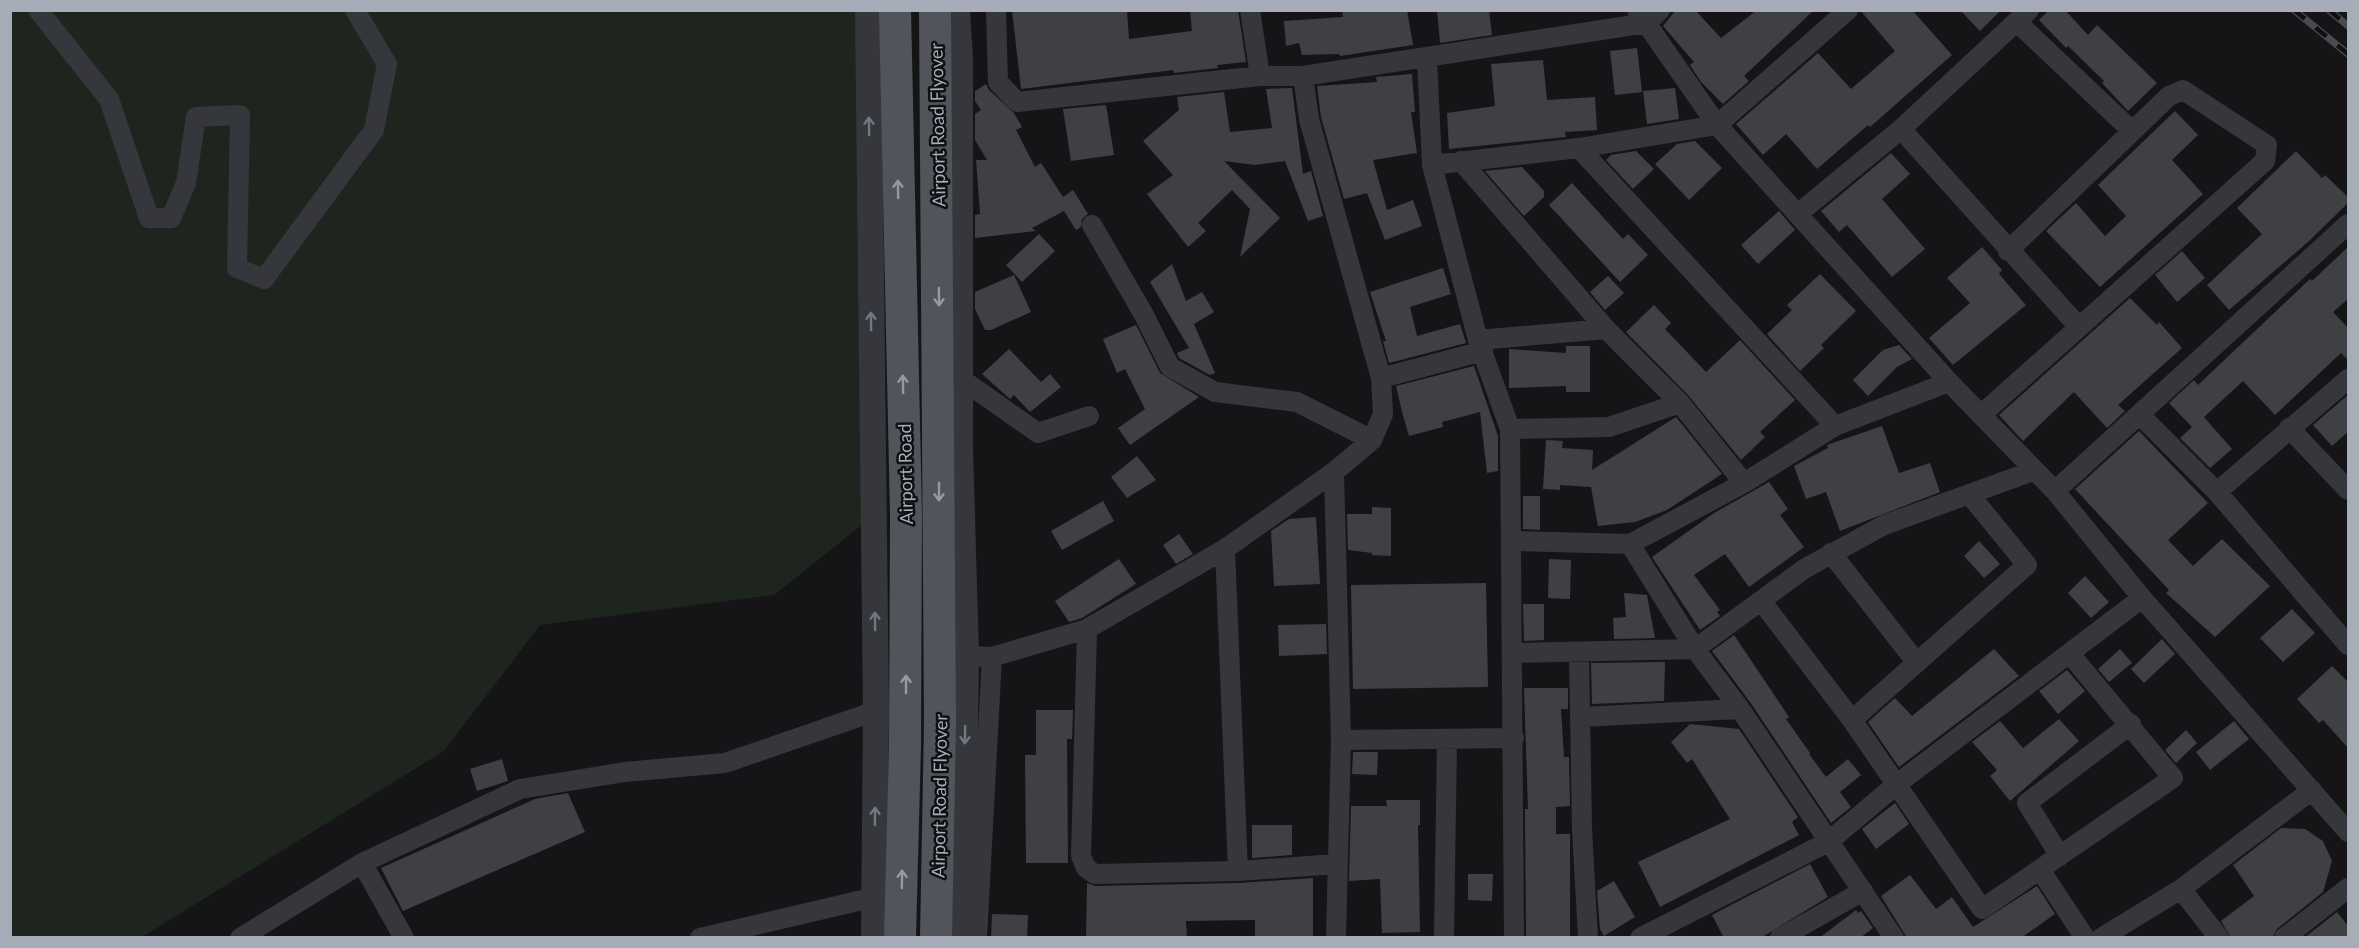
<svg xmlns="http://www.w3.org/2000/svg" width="2359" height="948" viewBox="0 0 2359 948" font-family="Lato,sans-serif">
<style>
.green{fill:#1d251e}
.building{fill:#3f4044}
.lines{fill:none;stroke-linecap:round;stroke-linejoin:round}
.minor{stroke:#36373c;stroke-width:20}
.tertiary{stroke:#36373c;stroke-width:26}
.primary{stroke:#52545b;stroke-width:32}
.rail-casing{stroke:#494b51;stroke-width:7}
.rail{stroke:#101012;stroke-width:4.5;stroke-dasharray:14;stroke-linecap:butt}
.oneway{stroke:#747780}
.oneway2{stroke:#959aa5}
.labels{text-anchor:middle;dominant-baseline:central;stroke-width:5;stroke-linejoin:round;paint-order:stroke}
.street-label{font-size:18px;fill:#a6acb8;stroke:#101012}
</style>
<rect width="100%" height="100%" fill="#151517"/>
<path class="green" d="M10,11H868L863,524L774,595L540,625L444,751L142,937H11Z"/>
<path class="building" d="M1012,10H1127L1129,39L1192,31L1190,10H1238L1246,62L1217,65L1218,68L1174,73L1173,70L1021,89Z
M1342,10H1407L1413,45L1340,56L1339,54L1302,55L1299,43L1286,46L1284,21L1343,17Z
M1437,10H1489L1492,35L1440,43Z
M1676,10H1695L1721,38L1757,10H1814L1744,76L1749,81L1723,104L1701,82L1690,65L1694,62L1663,26Z
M1860,10H1912L1952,55L1870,127L1868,125L1817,169L1786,134L1763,155L1736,124L1818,53L1851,89L1895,51Z
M1960,10H2001L1980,31Z
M2049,10H2065L2088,35L2097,25L2157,83L2128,111L2102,83L2104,81L2068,46L2066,48L2039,20Z
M1637,48L1642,92L1615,95L1610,51Z
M1543,60L1547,100L1595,97L1597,130L1565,132L1566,137L1449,149L1447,113L1495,106L1491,64Z
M1412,74L1415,112H1411L1417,153L1373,160L1387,210L1413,200L1422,226L1385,240L1367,193L1344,199L1321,117L1317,86L1377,82L1376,77Z
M986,84L989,90L1014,113L1022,127L1016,130L1035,167L1041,163L1063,197L1073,190L1088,214L1082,219L1081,227L1076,230L1064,211L1032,228L1036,231L975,238V215L980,214L976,160H987L975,140V114L981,110L975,101V91Z
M1292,88L1303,174L1311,171L1323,216L1308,221L1285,161L1255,165L1224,161L1280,218L1240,257L1250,209L1232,190L1198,223L1206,231L1188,247L1147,194L1173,175L1143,141L1179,110L1177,97L1224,92L1230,132L1272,128L1266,89Z
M1675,88L1679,119L1647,124L1643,91Z
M1106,105L1114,155L1071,161L1063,109Z
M2175,111L2198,135L2172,160L2203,194L2100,287L2046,231L2076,203L2105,236L2126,216L2098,185Z
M1695,141L1722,168L1689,200L1655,164L1677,144Z
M1636,151L1654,169L1633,189L1606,160L1611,155Z
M2296,151L2322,178L2325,175L2349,198V202L2308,242L2229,310L2207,285L2262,234L2237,208Z
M1891,153L1910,174L1882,199L1925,249L1892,277L1847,225L1839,232L1821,211Z
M1522,167L1544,191V197L1524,216L1485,171Z
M1572,183L1623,239L1628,234L1648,255L1620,282L1549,205Z
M1779,211L1795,230L1758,264L1741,245Z
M1039,234L1055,251L1022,282L1006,265Z
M2349,246V298L2333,312L2349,329V361L2341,353L2275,415L2243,381L2204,417L2232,449L2210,468L2180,438L2192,427L2169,403L2194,380L2198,385L2310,279L2312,281Z
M1982,247L2002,270L1999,274L2026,305L1953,365L1929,338L1970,303L1947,278Z
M2182,251L2205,278L2177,302L2155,275Z
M1172,264L1186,301L1202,292L1214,312L1194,324L1215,373L1210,375L1179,358L1177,353L1189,348L1150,282Z
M1443,268L1451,294L1410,307L1417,336L1460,324L1466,343L1389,363L1383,341H1386L1370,292Z
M1820,274L1856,311L1821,345L1824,348L1800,371L1767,334L1792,310L1787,305Z
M1014,275L1031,312L991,330H985L975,309V292Z
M1608,276L1624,293L1605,310L1590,292Z
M2130,298L2157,325L2159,322L2182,348L2118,405L2125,411L2107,428L2074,392L2023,441L1999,415Z
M1654,305L1671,323L1665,329L1706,372L1740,340L1795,400L1760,432L1765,437L1741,460L1688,395L1626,332Z
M1136,325L1160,373L1199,397L1130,445L1118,428L1145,409L1125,369L1117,373L1103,339Z
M1899,345L1912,359L1897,367L1868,396L1853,380L1883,350Z
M1566,346H1590V392H1566V386L1509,388V349L1566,353Z
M1009,349L1041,382L1050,374L1061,387L1030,412L1014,395L1010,399L982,374Z
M1474,366L1498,436V471L1487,473L1480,412L1442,422L1443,427L1409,436L1402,412L1396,386Z
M2349,394V431L2332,446L2313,425Z
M1676,417L1722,474L1667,510L1635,522L1598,526L1591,487L1560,485V490L1543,489L1546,440L1563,441L1562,448L1593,450L1592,470Z
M1882,426L1899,473L1930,463L1940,492L1840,531L1826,492L1806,499L1794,466L1828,448L1827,445Z
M2139,431L2208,503L2168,540L2193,566L2222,539L2270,586L2215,637L2166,593L2169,590L2075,489Z
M1137,456L1156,480L1127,498L1111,477Z
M1769,482L1788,509L1780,515L1804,547L1749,587L1725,554L1694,575L1720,610L1717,612L1720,616L1700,630L1652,557L1714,513Z
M1523,496H1540V530L1523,529Z
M1103,501L1114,521L1062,550L1051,531Z
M1372,507L1391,508V556L1372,555V553L1348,550L1347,514H1372Z
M1316,517L1320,584L1274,586L1271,531L1289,519Z
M1179,534L1193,554L1176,564L1163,545Z
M1979,541L2000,564L1984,578L1964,556Z
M1119,559L1136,584L1082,618L1069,622L1055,601Z
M1549,559L1571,560L1570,599L1548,598Z
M2085,576L2109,602L2091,618L2068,593Z
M1486,583L1488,687L1353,689L1351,585Z
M1624,593L1647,595L1655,638L1614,639L1613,618L1626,617Z
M1523,604H1544V640L1524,641Z
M2292,609L2315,633L2283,662L2260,638Z
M1326,624L1327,654L1279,656L1278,625Z
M1734,635L1789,717L1786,719L1810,753L1809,754L1826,777L1848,759L1861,775L1840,792L1851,807L1831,823L1750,702L1712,651Z
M2162,639L2175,654L2144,683L2131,669Z
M1994,649L2019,676L1899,767L1868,722L1895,698L1912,716Z
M2120,649L2132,663L2109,682L2098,669Z
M1665,662L1664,701L1592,704L1591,663Z
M2332,666L2349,683V749L2323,720L2319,723L2297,699Z
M2067,670L2085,691L2058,714L2039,691Z
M1524,688H1568V709H1561L1564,757H1569L1570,806L1556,807V834H1570V938H1526L1525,809H1528Z
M1036,710H1073L1072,739H1067L1068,863H1026L1025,755H1036Z
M2059,719L2079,741L2010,801L1990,776L1997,770L1972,742L2000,721L2023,748Z
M2234,721L2249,739L2210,770L2196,752Z
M1690,724L1739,729L1798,817L1792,822L1799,835L1660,907L1638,862L1730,819L1692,759L1687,763L1671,742Z
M2186,730L2197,743L2176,763L2165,750Z
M1353,752H1378L1377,775L1352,774Z
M502,759L508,781L477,791L470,769Z
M568,793L585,832L403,911L381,868L535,799Z
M1386,800H1420V825H1418L1420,932L1382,933L1380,879L1349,881L1351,806H1387Z
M1895,803L1909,824L1876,849L1862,829Z
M1252,825H1292V855L1252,858Z
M2281,828L2305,829L2323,841L2332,861L2323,892L2277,929L2272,938H2231L2221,921L2254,896L2233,865Z
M1810,864L1828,897L1761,938H1724L1712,915Z
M1468,874H1493L1492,901L1468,900Z
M1910,875L1936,909L1952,897L1973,927L2037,886L2055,914L2021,938H1907L1881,896Z
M1313,878V938H1255V920L1186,921L1187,938H1086L1087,883L1095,886L1239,883Z
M1614,881L1635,917L1604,936L1600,929L1597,891Z
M1856,910L1858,913L1861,911L1873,928L1860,938H1819Z
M2337,912L2349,927V938H2304Z
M992,914L1028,915L1027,938H991Z"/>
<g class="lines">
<path class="minor" d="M38,10L109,99L149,218H171L186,183L196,117L240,115L237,268L264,279L374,130L387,64L355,10
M996,10L998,82L1017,102L1260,76H1303L1647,23L1660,10
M1250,10L1260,76
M1637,10L1717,125L1949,382L2055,491L2142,598L2348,832
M2017,22L2132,131
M1427,59L1432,165L1478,340L1510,429L1514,938
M1901,129L2079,327
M1579,148L1835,426
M1461,161L1606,329L1680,403L1744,483
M1432,165L1579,148L1717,125L1848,10
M1799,213L1901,129L2029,10
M1092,225L1144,315L1170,367L1215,392L1297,402L1372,440
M1478,340L1606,329
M960,378L1038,433L1089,416
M1381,378L1483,351
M1982,414L2265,161L2267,145L2183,90L2169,96L2008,251
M2141,416L2217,492L2348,645
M2289,428L2348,490
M1510,429L1609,427L1680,403
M1334,472L1341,740L1336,938
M2055,491L2348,224
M2217,492L2348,379
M1512,541L1630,544L1744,483L1835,426L1949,382
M1630,544L1695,649L1740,709L1894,938
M1225,549L1238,871
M1831,553L1917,663
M1762,602L1852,720L1982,909L2173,778L2070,654
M1087,629L1081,856L1086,868L1095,874L1238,871L1337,864
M1512,653L1695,649L1804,569L1884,525L2033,471
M1579,653L1582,829L1588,938
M952,655L992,657L1087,629L1225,549L1334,472L1372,440L1383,414L1381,378L1309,119L1303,76
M1581,717L1740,709
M1852,720L2027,565L1969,494
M1341,740L1514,738
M2060,856L2027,803L2131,724
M362,863L404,938
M2041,871L2085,938
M2181,889L2219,938
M240,938L362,863L520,789L625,772L725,763L876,711
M700,938L875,897
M977,938L992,657
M1444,938L1447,740
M1640,938L1828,842L1897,784L2142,598
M1780,938L1863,891
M2101,938L2181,889L2312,790
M2284,938L2348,888"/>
<path class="tertiary" d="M868,10L876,711L874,938
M957,10L960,58V447L966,656L962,938"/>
<path class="primary" d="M895,10L906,515L905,745L900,938
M935,10L940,722L936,938"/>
<defs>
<path id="rail" d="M2294,10L2348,54
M2329,10L2348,26"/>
</defs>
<use href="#rail" class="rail-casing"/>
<use href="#rail" class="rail"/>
</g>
<defs><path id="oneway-shaft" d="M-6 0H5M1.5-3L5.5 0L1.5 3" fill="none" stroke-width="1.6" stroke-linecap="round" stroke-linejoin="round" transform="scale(1.5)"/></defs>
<g class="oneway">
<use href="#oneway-shaft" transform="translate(869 126) rotate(-91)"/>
<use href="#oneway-shaft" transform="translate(871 321) rotate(-91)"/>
<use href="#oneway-shaft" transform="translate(875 621) rotate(-91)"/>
<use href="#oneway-shaft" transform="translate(965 735) rotate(91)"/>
<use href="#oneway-shaft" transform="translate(875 816) rotate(-89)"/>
</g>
<g class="oneway2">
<use href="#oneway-shaft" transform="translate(898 189) rotate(-91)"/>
<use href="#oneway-shaft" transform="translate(939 297) rotate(89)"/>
<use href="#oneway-shaft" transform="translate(903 384) rotate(-91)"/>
<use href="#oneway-shaft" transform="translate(939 492) rotate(90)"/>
<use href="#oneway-shaft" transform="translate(906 684) rotate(-90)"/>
<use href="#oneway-shaft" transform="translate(902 879) rotate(-89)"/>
</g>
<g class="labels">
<g class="street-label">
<text transform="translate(937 125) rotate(-91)">Airport Road Flyover</text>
<text transform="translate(905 474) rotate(-91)">Airport Road</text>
<text transform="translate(939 796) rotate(-89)">Airport Road Flyover</text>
</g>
</g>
<rect width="2359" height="948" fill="none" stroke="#a6acb8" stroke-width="24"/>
</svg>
